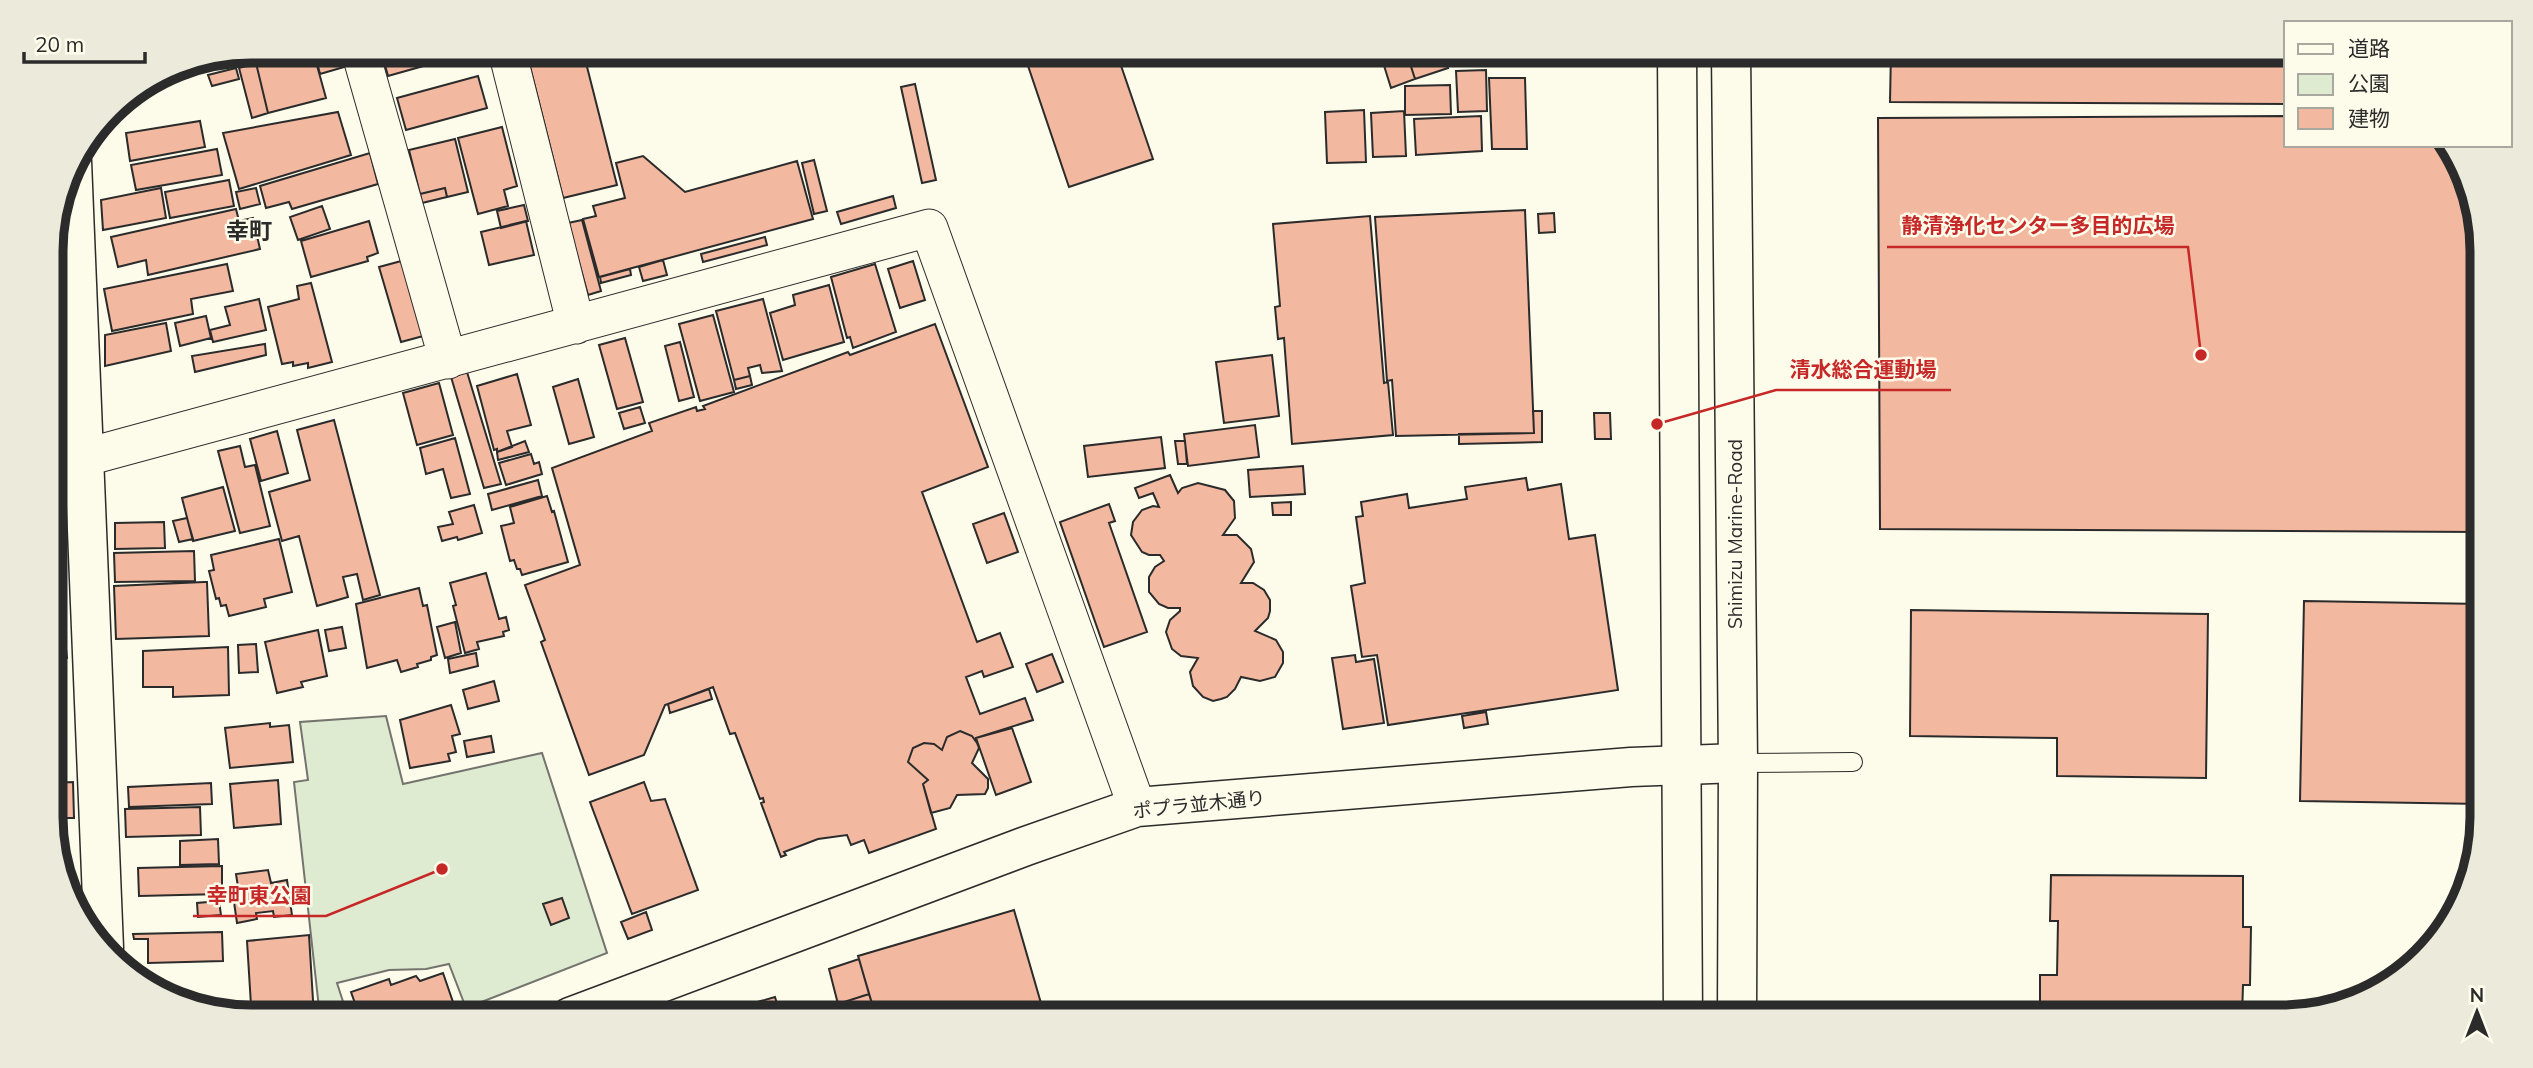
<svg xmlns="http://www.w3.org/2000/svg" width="2533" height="1068" viewBox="0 0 2533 1068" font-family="Mulish,'Noto Sans JP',sans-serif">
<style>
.green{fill:#deebd1;stroke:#74746e;stroke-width:2}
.building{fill:#f2b8a0;stroke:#2b2b2b;stroke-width:2}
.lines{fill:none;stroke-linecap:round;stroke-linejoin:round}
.lane-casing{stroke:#2b2b2b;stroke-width:20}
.street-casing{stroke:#2b2b2b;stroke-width:39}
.secondary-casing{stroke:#2b2b2b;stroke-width:41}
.highway-casing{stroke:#2b2b2b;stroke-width:41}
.lane{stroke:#fdfbea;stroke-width:18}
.street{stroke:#fdfbea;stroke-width:37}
.secondary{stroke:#fdfbea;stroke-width:38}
.highway{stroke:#fdfbea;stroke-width:38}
.labels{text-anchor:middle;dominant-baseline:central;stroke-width:5;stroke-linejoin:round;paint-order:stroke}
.street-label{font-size:19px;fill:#2b2b2b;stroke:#fdfbea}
.quarter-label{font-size:23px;font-weight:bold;fill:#2b2b2b;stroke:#fdfbea}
.rim{fill:none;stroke:#2b2b2b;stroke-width:9}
.leader{fill:none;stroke:#c62828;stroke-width:2.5}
.callout-dot{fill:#c62828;stroke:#fdfbea;stroke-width:2.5}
.callout-label{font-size:21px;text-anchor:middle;font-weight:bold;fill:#c62828;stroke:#fdfbea;stroke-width:5;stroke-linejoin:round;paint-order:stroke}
</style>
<rect width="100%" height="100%" fill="#fdfbea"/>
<path class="green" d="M386,716L403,784L542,753L607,953L466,1008L449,964L426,969L389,970L337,983L348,1017H320L294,782L308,780L300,722Z"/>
<path class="building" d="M254,51L222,64L219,57L251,51Z
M301,51H313L326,98L268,113L256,63Z
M314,51H348L351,65L320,74Z
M381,51H430L434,63L388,76Z
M439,51H463L459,52L460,56L440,60Z
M526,51H583L617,185L563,198Z
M1023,51H1116L1153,159L1069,187Z
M1399,51H1406L1415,79L1391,88L1381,56Z
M1406,51H1501L1454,66V63L1447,65L1448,68L1415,79Z
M1891,51H2282L2286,52V104L1890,102Z
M256,63L268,113L252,118L239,68Z
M236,68L239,79L212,86L208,75Z
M1486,70L1487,111L1458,112L1456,71Z
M478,76L487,108L406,130L397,98Z
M1489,78H1525L1527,149H1492Z
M915,84L936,180L922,183L901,87Z
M1450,85L1451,114L1405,115V86Z
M1364,110L1366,162L1327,163L1325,112Z
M1404,111L1406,156L1373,157L1371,113Z
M338,112L351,155L239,189L223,133Z
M1481,116L1482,151L1416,155L1414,119Z
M2286,116V145H2447L2480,225L2481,532L1880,529L1878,118Z
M200,121L205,147L130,161L126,133Z
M502,127L517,186L504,190L508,206L478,214L458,138Z
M455,139L468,192L447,197L445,188L420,194L409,150Z
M217,149L222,175L136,190L131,165Z
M370,153L378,184L292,209L289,202L266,208L260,186Z
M643,156L685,192L797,161L813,219L599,277L583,219L596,216L593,206L625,198L616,163Z
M814,160L827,211L814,214L802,163Z
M229,180L234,206L170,218L165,192Z
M161,188L166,218L103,230L101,200Z
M256,188L260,204L240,209L236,192Z
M445,188L447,197L422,203L420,194Z
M893,196L896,208L841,224L837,212Z
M524,205L528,221L501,228L497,211Z
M322,206L330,229L298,240L290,217Z
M236,209L239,221L253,218L260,249L148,275L146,260L118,267L111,237Z
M1525,210L1534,433L1396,436L1392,380L1387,381L1375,217Z
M1554,213L1555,232L1539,233L1538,214Z
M1370,216L1384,383L1388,382L1393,435L1292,444L1284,338L1278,339L1275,307L1280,306L1273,224Z
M582,220L601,291L588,295L568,223Z
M369,221L378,253L367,257L368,261L311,277L301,241Z
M526,221L534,255L489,265L481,232Z
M765,237L767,245L703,262L701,254Z
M405,260L427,335L401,342L379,267Z
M663,260L667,275L643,281L639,267Z
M913,261L925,300L900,308L888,269Z
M227,264L233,291L191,299L193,314L112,331L104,289Z
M875,264L896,332L853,348L850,337L847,338L831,277Z
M630,269L631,275L601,283L600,277Z
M311,283L332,362L308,368V363L293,366V362L282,364L268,307L299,299L297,286Z
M829,285L844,342L783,360L770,313L795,305L793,295Z
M259,299L266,330L213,342L210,330L230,325L225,307Z
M763,299L782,371L762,373L760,365L748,368L750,376L734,380L716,311Z
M713,315L734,392L700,401L679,324Z
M206,316L211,338L180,346L175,323Z
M166,323L171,351L105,366V335Z
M935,324L988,467L922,492L977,642L1000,633L1013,667L984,677L982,671L966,677L980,714L1025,698L1033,720L976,738L977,743L972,736L960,731L947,737L942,750L934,744L924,743L913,748L908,762L928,780L923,784L936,829L869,853L864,840L851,845L847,835L818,839L784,852L786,855L781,857L761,803L764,802L763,798L760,799L735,733L730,734L713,687L665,705L644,755L589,775L541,642L545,640L525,585L580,565L552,468L652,431L649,423L696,407L697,411L705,409L703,406L848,352L850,355Z
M625,338L643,402L617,409L599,345Z
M680,342L694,397L679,401L665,346Z
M265,344L266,355L195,372L192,356Z
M1272,355L1279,416L1224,423L1216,362Z
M467,372L501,484L484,488L451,377Z
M517,374L531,425L507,431L512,447L497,452V449L494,450L477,386Z
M750,376L752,385L736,389L734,380Z
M578,379L594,437L569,444L553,387Z
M439,383L453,435L417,445L403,393Z
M640,407L645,423L624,429L619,413Z
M1533,411H1542V442L1459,444V434L1534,433Z
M1594,413H1610L1611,439H1595Z
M334,420L380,595L363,600L357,574L343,577L348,597L317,606L299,536L282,541L269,492L310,480L297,430Z
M1255,425L1259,457L1188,466L1184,434Z
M277,431L288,473L261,481L250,439Z
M1161,437L1165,468L1088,477L1084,446Z
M455,438L470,494L451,498L443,469L426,474L420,448Z
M525,441L529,452L498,460L497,452Z
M1175,441H1185L1187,464H1178Z
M240,446L245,467L255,465L270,526L240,533L218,451Z
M531,454L534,464L539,462L542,474L506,485L499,463Z
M1303,466L1305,494L1250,497L1248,470Z
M1170,475L1178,493L1182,488L1198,483L1225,490L1234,501L1235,518L1223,535H1237L1251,549L1254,562L1241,583H1253L1264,590L1270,600V611L1268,618L1255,631L1276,640L1283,652V663L1275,677L1260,681L1241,677L1235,689L1227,697L1221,699L1213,701L1203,697L1193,686L1190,672L1198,658L1181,656L1172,649L1166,632L1170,620L1180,611V608H1168L1159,604L1149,592V577L1155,567L1164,561L1160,555H1149L1142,552L1131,535L1133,522L1142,510L1153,506L1159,507L1153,493L1139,498L1135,488Z
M1526,478L1528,490L1561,484L1569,539L1595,535L1618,690L1388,725L1377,655L1362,657L1351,586L1365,583L1356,517L1363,516L1361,502L1407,494L1409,508L1467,499L1465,487Z
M538,480L542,496L492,510L488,494Z
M223,487L235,531L193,541L182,498Z
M52,488H55L60,512L52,514Z
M547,496L552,512L554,511L568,562L522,575L520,569H517L514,560L510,561L501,526L514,523L510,507Z
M1291,502V515H1273L1272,503Z
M1109,504L1115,521L1109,523L1147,632L1104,647L1060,522Z
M474,505L482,533L458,540L457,537L442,541L438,527L453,524L449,512Z
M1004,513L1018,552L987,563L973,524Z
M187,518L193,539L179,542L173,521Z
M52,521H59L61,552H52Z
M164,522L165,548L115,549V523Z
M279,539L292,592L264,599L266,607L229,616L226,605L221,606L219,598L216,599L209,571L214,570L211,555Z
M194,551L195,581L115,582L114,553Z
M486,573L499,619L506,617L509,630L503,632L504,636L477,642L479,649L465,653L453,606L456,605L450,583Z
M204,582H207L209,636L116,639L114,586Z
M419,588L423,606L427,605L437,655L431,657V660L417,664L418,667L401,672L397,660L367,668L356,604Z
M2304,601L2482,604V804L2300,801Z
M1911,610L2208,614L2206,778L2057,776V738L1910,736Z
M63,622L67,658L59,659L60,663L52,664V623Z
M455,622L461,653L445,658L437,627Z
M342,627L346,648L329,651L325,630Z
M318,630L327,676L301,682L303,687L277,693L265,642Z
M256,644L258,672L239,673L238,645Z
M228,647L229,695L173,697V687H143V651Z
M476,653L478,666L450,673L448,659Z
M1052,654L1063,682L1037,692L1026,664Z
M1355,655L1356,662L1374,659L1384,723L1343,729L1332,658Z
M61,668L65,701L52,703V669Z
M494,681L499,701L468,709L463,690Z
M709,689L712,699L670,713L668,704Z
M451,705L460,734L452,736L456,752L448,754L450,761L410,768L400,720Z
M1486,712L1488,724L1464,728L1462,716Z
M270,723V727L289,725L293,762L230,768L225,728Z
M1012,728L1031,782L996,795L976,738Z
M960,731L972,736L977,743L979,748L972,763L988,779V788L985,794L957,795L950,808L931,813L923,784L928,780L908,762L913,748L924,743L934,744L942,750L947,737Z
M491,736L494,752L467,757L464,741Z
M278,780L281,824L234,828L230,784Z
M73,782L74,818H52V783Z
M644,782L651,801L665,799L698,890L632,914L590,802Z
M211,783L212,804L129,807L128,787Z
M200,807L201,835L126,837L125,809Z
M218,839L219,864L180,865V841Z
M222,866V894L139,896L138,868Z
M268,870L271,883L287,880L292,915L274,917L273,911L256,913L257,919L237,923L232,888L238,887L236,874Z
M2051,875L2243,876V927H2251L2250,985H2243L2242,1017H2040V975H2057L2058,921H2050Z
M76,876L77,902L66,877Z
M562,898L569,918L551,925L543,904Z
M219,901L221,915L198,917L197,903Z
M1014,910L1045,1017H876L858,956Z
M646,912L652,930L628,939L621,922Z
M222,932L223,961L148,963V939H134L133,934Z
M309,935L314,1017H280L279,1003L251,1005L247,941Z
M859,959L869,994L838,1004L829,969Z
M443,973L454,1005L420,1017H360L351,992L389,979L391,985L416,976L420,981Z
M869,994L876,1017H792L838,1004Z
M775,997L781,1017H705Z
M229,1000L230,1010L218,1011L175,1002Z
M279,1003L280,1017H248V1005Z"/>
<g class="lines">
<defs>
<path id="lane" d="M1738,763L1853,762"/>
<path id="street" d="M360,51L448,360
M507,51L576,325
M83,458L929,228L1137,807"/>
<path id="secondary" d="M72,161L104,948
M570,1017L1026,846L1137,807L1631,767L1738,763"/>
<path id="highway" d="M1677,51L1683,1017
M1731,51L1738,763L1737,1017"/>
</defs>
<use href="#lane" class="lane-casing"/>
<use href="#street" class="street-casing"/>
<use href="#secondary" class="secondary-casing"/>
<use href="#highway" class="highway-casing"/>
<use href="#lane" class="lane"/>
<use href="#street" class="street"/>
<use href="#secondary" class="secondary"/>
<use href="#highway" class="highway"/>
</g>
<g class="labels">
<g class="street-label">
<text transform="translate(1735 534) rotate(-90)">Shimizu Marine-Road</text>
<text transform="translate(1199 804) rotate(-6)">ポプラ並木通り</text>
</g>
<g class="quarter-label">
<text x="249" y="230">幸町</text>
</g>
</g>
<path d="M0 0H2533V1068H0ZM251 63H2282A188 188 0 0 1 2470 251V817A188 188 0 0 1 2282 1005H251A188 188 0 0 1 63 817V251A188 188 0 0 1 251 63Z" fill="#eceadb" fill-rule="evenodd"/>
<path class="rim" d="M251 63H2282A188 188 0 0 1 2470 251V817A188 188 0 0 1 2282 1005H251A188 188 0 0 1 63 817V251A188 188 0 0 1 251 63Z"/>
<path class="leader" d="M2201 355L2188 247H1887M1657 424L1776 390H1951M442 869L326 916H193"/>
<g class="callout-dot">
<circle cx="2201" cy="355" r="7"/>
<circle cx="1657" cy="424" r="7"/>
<circle cx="442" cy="869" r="7"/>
</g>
<g class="callout-label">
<text x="2038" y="233">静清浄化センター多目的広場</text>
<text x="1863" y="377">清水総合運動場</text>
<text x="259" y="903">幸町東公園</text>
</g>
<rect x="2284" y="21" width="228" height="126" fill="#fdfbea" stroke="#a9a89e" stroke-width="2"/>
<rect x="2298" y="44" width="35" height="10" fill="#fdfbea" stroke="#a9a89e" stroke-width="2"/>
<text x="2348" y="56" font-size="21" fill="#2b2b2b">道路</text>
<rect x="2298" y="74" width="35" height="21" fill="#deebd1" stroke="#a9a89e" stroke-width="2"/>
<text x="2348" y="91" font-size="21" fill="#2b2b2b">公園</text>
<rect x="2298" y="108" width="35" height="21" fill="#f2b8a0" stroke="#a9a89e" stroke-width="2"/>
<text x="2348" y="126" font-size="21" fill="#2b2b2b">建物</text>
<g transform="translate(2477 1012)" stroke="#fdfbea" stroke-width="5" paint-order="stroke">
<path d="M0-5L12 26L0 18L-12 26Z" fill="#2b2b2b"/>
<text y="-10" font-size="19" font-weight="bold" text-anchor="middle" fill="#2b2b2b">N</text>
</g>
<path d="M24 52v10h121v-10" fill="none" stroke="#2b2b2b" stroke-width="3.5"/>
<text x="35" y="52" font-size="21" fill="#2b2b2b" stroke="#fdfbea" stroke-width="5" paint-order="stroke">20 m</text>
</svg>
